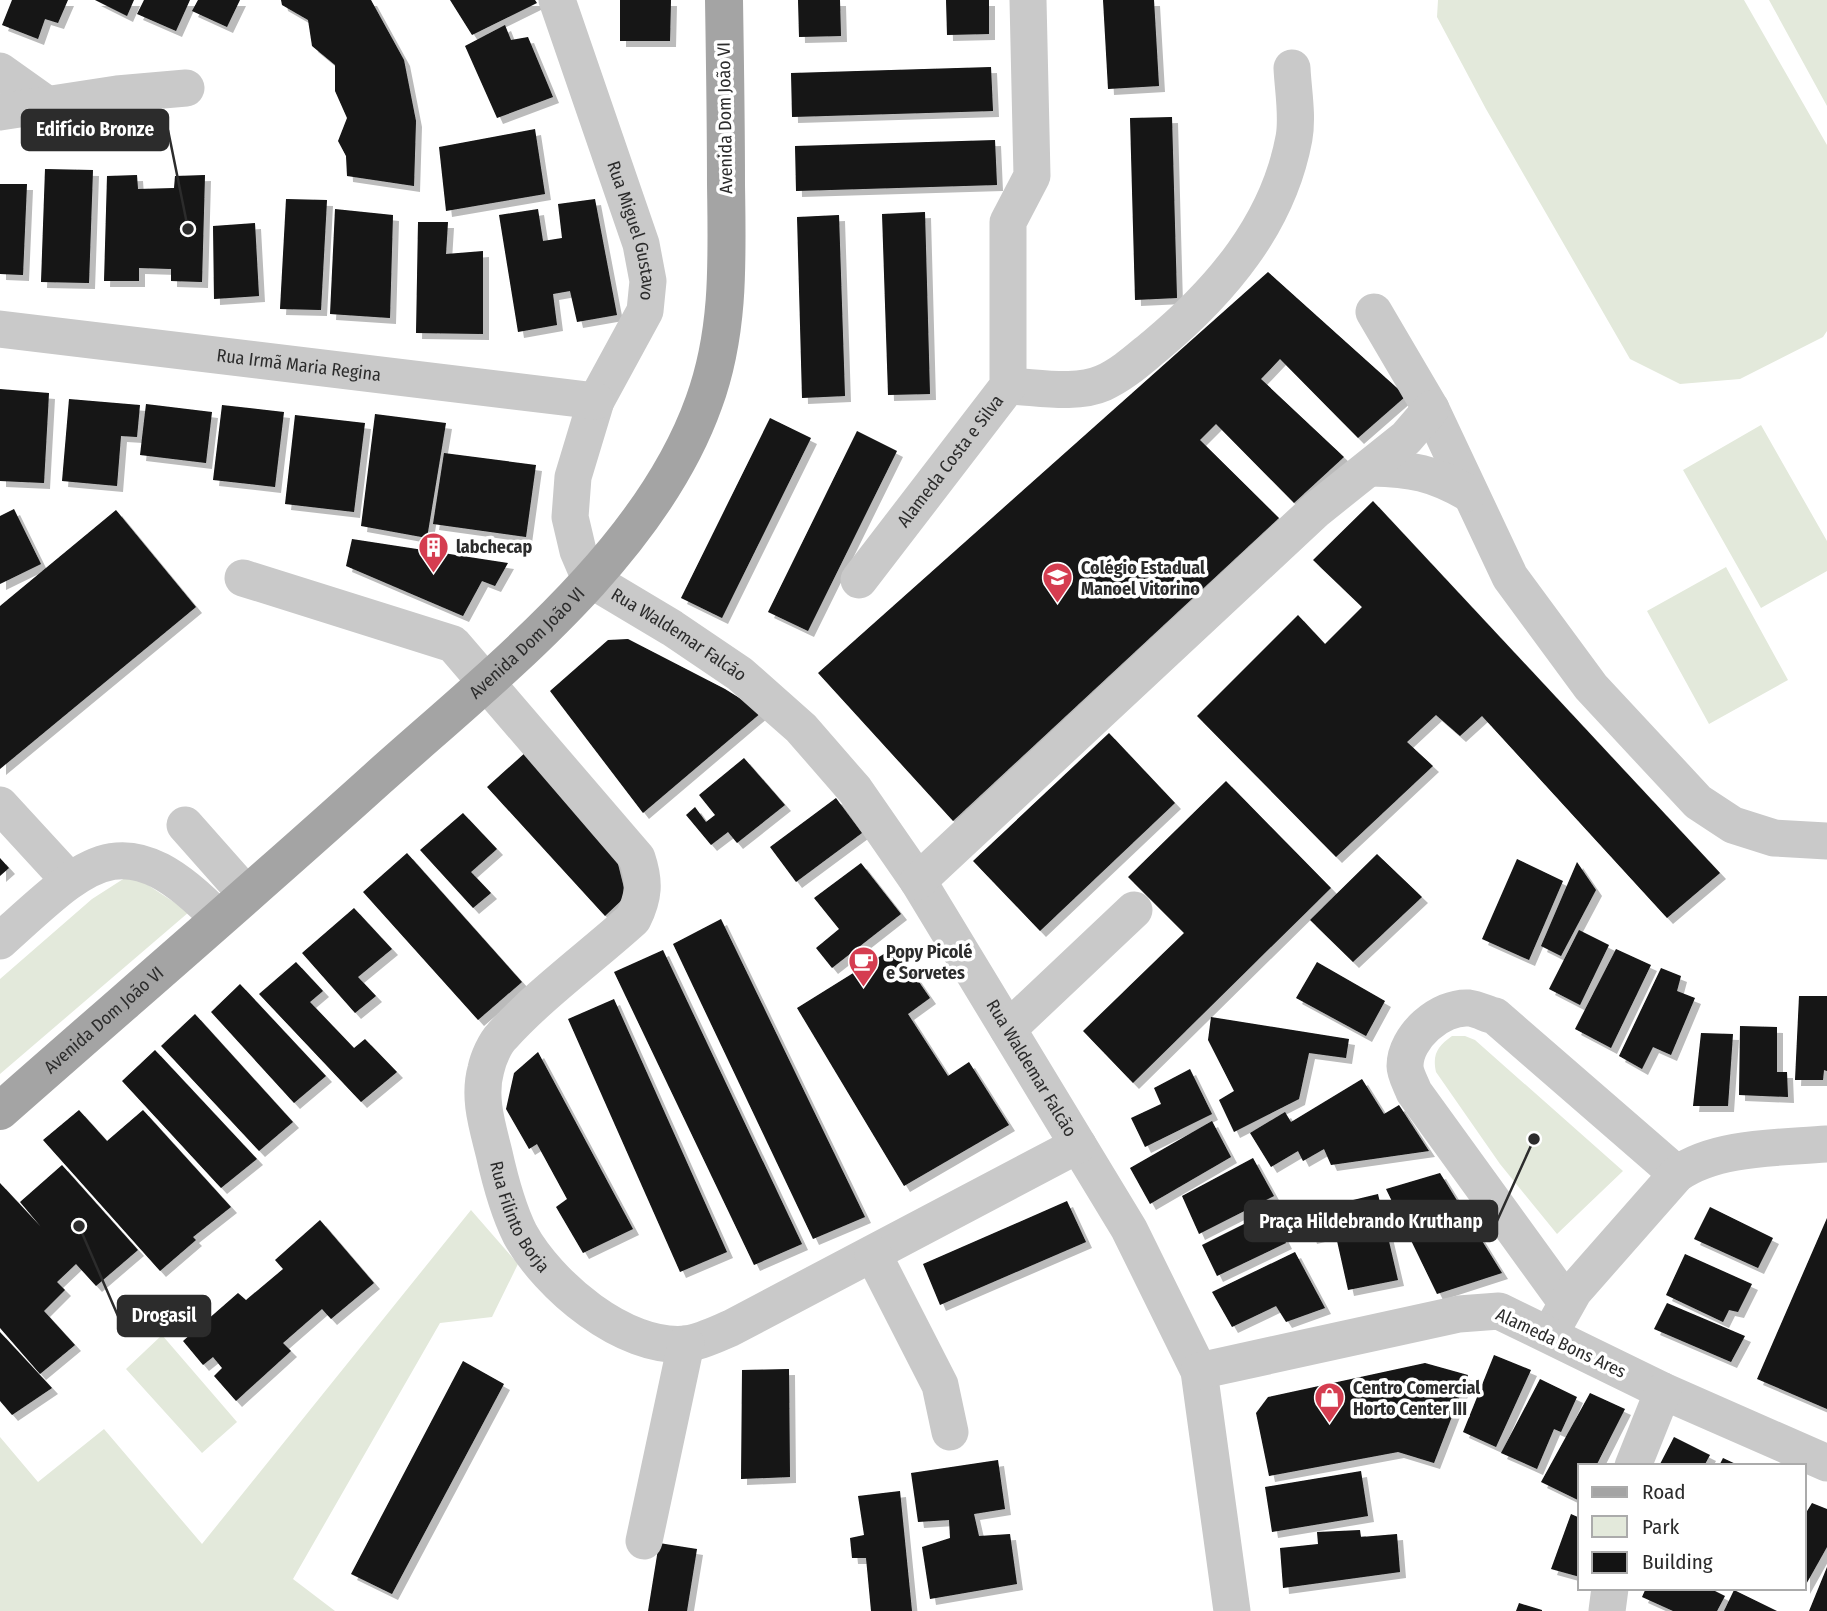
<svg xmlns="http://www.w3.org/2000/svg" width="1827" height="1611" viewBox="0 0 1827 1611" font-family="'Fira Sans Condensed',sans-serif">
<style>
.green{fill:#e3e9db}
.building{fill:#131313;filter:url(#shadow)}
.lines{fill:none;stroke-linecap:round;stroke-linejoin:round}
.minor{stroke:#c9c9c9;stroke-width:37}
.major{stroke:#a4a4a4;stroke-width:38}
.labels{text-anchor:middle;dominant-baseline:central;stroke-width:7;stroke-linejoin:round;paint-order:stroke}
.street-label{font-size:18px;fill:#2c2c2c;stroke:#fff}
.poi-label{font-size:18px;font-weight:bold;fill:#2c2c2c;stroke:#fff;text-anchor:start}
.leader{fill:none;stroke:#2c2c2c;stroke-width:2.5}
.callout-dot{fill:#2c2c2c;stroke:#fff;stroke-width:2.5}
.callout{fill:#2c2c2c;stroke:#2c2c2c;stroke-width:2.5}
.callout-label{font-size:19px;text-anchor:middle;font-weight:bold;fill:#fff}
</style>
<defs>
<filter id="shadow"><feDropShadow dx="6" dy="6" stdDeviation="0" flood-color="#0004"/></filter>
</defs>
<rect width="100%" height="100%" fill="#fff"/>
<path class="green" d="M1438,0H1744L1827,145V331L1823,337L1740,379L1680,384L1630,359L1486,109L1437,17Z
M1769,0H1827V106Z
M1761,425L1827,541V571L1761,608L1683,470Z
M1726,567L1788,680L1709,724L1647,611Z
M131,874L189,912L0,1074V979L92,899Z
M1452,1036H1465L1475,1040L1623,1171L1557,1234L1500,1164L1436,1072C1432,1054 1438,1046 1452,1036Z
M471,1210L518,1264L492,1317L440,1323L293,1579L335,1611H0V1437L38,1482L104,1429L202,1544Z
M162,1335L237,1422L202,1453L126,1369Z"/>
<path class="building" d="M12,0H68L58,23L45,19L38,39L2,25Z
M95,0H134L127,16Z
M144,0H190L176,31L137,14Z
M198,0H240L227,27L192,11Z
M281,0H371L404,60L416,121L414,186L347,176L346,156L338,141L347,118L335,91V65L312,46L308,20L282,5Z
M450,0H535L537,3L472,35Z
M620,0H671L670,41H620Z
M798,0H840L841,36L799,37Z
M946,0H989V34L947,35Z
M1103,0H1154L1159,86L1108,89Z
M505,25L511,40L528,37L553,97L497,118L465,46Z
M991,67L993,111L792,117L791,73Z
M1172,117L1177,298L1135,300L1130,118Z
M535,129L545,194L446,211L439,147Z
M995,140L997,185L796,191L795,146Z
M45,169L93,170L89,283L41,282Z
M137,175L138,189L174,188L175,176L205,175L202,282L171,281V269L139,268V281H104L107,176Z
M0,184H27L23,275L0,274Z
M286,199L327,200L321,310L280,309Z
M595,199L617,315L577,322L570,291L553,294L557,325L518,332L499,215L538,209L543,241L562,238L558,204Z
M335,209L393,215L390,318L330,314Z
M925,212L930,394L888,395L882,214Z
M839,215L845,396L802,398L797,217Z
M418,222H448L446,254L483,251V334L416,333Z
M255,223L259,296L214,299L213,226Z
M1268,272L1406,396L1358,438L1280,359L1261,379L1344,457L1294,503L1216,424L1200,440L1279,518L953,821L818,673Z
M0,389L49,393L44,483L0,481Z
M69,399L140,405L137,437L121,436L117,486L62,481Z
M146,404L212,412L206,463L140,455Z
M222,405L284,412L275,487L213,480Z
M375,414L446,423L427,538L361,526Z
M295,415L365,423L354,512L285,504Z
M770,418L811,438L722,618L681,598Z
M857,431L897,451L808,631L768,612Z
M444,453L536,465L526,537L433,524Z
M1373,501L1720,873L1667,918L1482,716L1460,736L1436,715L1407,742L1433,766L1336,857L1197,716L1298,615L1325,644L1362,607L1313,560Z
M14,509L41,564L0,584V516Z
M116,510L196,607L0,769V606Z
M352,539L508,563L495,586L482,581L463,616L346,566Z
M628,639L725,689L762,712L643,813L550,691L608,640Z
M1109,733L1175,803L1040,931L973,861Z
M526,752L616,856L626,896L605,916L487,787Z
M744,758L785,805L737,843L728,832L711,845L686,815L695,807L706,822L715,815L699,795Z
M1226,781L1331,888L1133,1083L1083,1031L1184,933L1128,877Z
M836,798L862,833L796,882L770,847Z
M463,813L497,849L471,872L491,893L473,908L420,850Z
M407,853L522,982L478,1020L363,892Z
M1377,854L1422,897L1353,962L1310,920Z
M0,858L9,868L0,876Z
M1517,859L1563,881L1529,960L1482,939Z
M1577,862L1596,890L1561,956L1541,946Z
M861,863L901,914L832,968L816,948L839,929L814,898Z
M354,908L392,949L358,977L376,996L355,1013L302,953Z
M721,919L865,1217L813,1239L673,944Z
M1579,930L1609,945L1580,1005L1549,989Z
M895,947L930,998L908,1014L948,1076L969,1062L1009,1125L904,1186L797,1008Z
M1616,949L1651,965L1611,1048L1575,1029Z
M663,950L802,1244L754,1265L614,972Z
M296,962L323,991L310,1002L354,1048L365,1039L397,1072L361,1102L259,994Z
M1317,962L1385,1001L1366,1036L1296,998Z
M1661,968L1681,976L1677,991L1695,998L1671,1055L1653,1047L1642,1069L1619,1056Z
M240,984L326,1076L294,1103L211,1012Z
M1799,996H1827V1071L1824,1070L1823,1080H1795Z
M614,999L727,1252L680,1272L568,1019Z
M195,1014L293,1122L259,1151L161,1046Z
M1211,1017L1349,1039L1346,1058L1309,1053L1299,1099L1234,1132L1219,1100L1234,1091L1208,1040Z
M1740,1026L1777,1027V1072H1787L1788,1097L1739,1095Z
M1701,1033L1733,1034L1728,1106H1693Z
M155,1050L257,1159L221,1188L122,1081Z
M538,1052L633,1229L583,1253L556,1207L567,1199L537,1144L529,1149L506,1109L514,1073Z
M1190,1069L1212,1114L1145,1147L1131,1118L1161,1104L1154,1088Z
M1362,1079L1384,1114L1399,1105L1429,1151L1331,1165L1324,1149L1303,1161L1298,1151L1271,1167L1250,1133L1285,1112L1291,1122Z
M79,1110L107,1141L143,1110L231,1207L193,1237L196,1240L160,1271L43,1140Z
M1212,1121L1231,1157L1150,1204L1130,1168Z
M1253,1158L1274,1196L1199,1234L1182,1196Z
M62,1165L138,1250L96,1286L76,1264L57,1282L65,1290L44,1311L75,1345L40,1374L0,1328V1183L41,1227L20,1202Z
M1440,1173L1502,1273L1437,1294L1386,1189Z
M1378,1194L1398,1280L1348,1290L1335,1232L1311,1238L1303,1212Z
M1067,1201L1086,1242L940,1305L923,1264Z
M1710,1207L1773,1238L1758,1268L1694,1239Z
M1270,1211L1286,1243L1217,1276L1202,1245Z
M1827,1218V1409L1757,1379Z
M320,1220L374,1283L331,1319L322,1309L283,1343L291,1351L236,1401L214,1376L222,1368L213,1357L203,1365L183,1341L238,1293L246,1300L283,1269L275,1260Z
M1295,1252L1325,1308L1286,1322L1276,1306L1232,1327L1212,1292Z
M1685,1254L1752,1284L1738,1312L1729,1310L1723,1322L1666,1295Z
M1667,1303L1745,1336L1731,1362L1654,1329Z
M0,1332L52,1388L12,1415L0,1401Z
M1494,1355L1531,1370L1496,1447L1463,1432Z
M463,1361L504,1384L392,1594L351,1574Z
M1425,1363L1468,1375L1434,1463L1398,1452L1269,1476L1256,1413L1268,1397Z
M789,1369L790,1477L741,1479L742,1370Z
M1540,1379L1577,1397L1561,1432L1554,1429L1537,1469L1501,1453Z
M1590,1393L1625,1409L1596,1466H1580L1578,1500L1541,1482Z
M1674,1437L1710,1455L1704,1466H1659Z
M1723,1458L1740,1466H1719Z
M998,1460L1005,1509L974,1514L979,1536L1010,1534L1017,1584L930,1599L922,1547L950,1538L949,1520L918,1522L911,1473Z
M1361,1471L1368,1516L1272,1532L1265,1487Z
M900,1491L912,1611H871L866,1558H852L850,1538L864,1535L858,1496Z
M1812,1503L1827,1509V1547L1804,1588V1516Z
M1571,1514L1580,1518V1577L1551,1569Z
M1360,1530L1361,1537L1397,1534L1400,1572L1283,1588L1280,1548L1318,1544L1317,1532Z
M659,1543L697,1549L687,1611H648Z
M1827,1567V1611H1809Z
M1646,1588H1709L1725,1596L1717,1611H1673L1642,1597Z
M1734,1590L1777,1611H1724Z
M1519,1603L1542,1610V1611H1516Z"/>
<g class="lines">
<g class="minor">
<path id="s1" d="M557,0L641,244L648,281L645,311L596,401L573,477L570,517L578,551L590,579L672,628L740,674L801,728L855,790L918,881L1129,1229L1199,1371L1232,1611"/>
<path d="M0,71L45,103"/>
<path d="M0,112L117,94L186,88"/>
<path d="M1374,312L1431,409L1510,577L1591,687L1698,802L1733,825L1774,838L1827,841"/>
<path id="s2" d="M0,329L596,401"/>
<path d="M1008,386C1037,387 1076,395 1103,383C1123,374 1139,359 1155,346C1221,291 1278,224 1294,138C1298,116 1293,90 1292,68"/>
<path d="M1371,468C1412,469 1433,473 1468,493"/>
<path id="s3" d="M243,578L453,644L637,858C645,882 644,897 633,919C591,957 540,994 502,1036C495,1043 488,1059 486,1069C478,1097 487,1125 494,1153C500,1180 507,1208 520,1234C548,1285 624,1350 686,1344C701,1342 717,1334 731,1328L1078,1145"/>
<path id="s4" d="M859,580L1008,386V222L1032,176L1028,0"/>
<path d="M0,805L69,880"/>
<path d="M185,825L247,895"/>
<path d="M918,881L1316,510L1406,438L1431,409"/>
<path d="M0,941C87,863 122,818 219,919"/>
<path d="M1008,1029L1134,910"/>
<path d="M873,1254L940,1385L950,1432"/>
<path d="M1566,1302L1414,1092C1411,1084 1405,1074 1405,1066C1405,1037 1440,1006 1469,1008C1477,1009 1487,1014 1495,1016L1677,1174"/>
<path d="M1556,1323L1574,1291L1677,1174C1717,1146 1779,1148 1827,1144"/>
<path d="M1199,1371L1459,1314L1499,1311L1663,1391L1827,1463"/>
<path d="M1633,1466L1663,1391"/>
<path d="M644,1541L686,1344"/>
<path d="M1607,1611L1610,1588"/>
</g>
<path class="major" id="s5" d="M0,1111C126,1000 253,891 378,778C495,673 650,554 704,402C730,331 727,258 726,184C726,123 725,61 724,0"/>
</g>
<defs>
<symbol id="building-pin" viewBox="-11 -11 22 30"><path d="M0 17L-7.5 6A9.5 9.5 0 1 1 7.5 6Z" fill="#d53d50" stroke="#fff"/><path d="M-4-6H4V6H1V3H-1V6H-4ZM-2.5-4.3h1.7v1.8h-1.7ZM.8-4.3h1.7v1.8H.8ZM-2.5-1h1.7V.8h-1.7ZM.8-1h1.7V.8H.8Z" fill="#fff"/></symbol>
<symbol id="school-pin" viewBox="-11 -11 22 30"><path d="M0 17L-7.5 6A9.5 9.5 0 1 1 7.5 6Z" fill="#d53d50" stroke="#fff"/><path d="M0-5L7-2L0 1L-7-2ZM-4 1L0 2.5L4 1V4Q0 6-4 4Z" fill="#fff"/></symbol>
<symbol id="cafe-pin" viewBox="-11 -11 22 30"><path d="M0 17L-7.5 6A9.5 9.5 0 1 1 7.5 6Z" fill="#d53d50" stroke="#fff"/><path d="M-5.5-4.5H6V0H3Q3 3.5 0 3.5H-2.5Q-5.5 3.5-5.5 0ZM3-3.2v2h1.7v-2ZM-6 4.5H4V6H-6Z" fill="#fff"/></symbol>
<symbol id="shop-pin" viewBox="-11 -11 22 30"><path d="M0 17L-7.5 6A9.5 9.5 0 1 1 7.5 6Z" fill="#d53d50" stroke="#fff"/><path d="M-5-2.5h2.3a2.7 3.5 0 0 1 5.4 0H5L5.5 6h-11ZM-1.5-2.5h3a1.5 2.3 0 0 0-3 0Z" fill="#fff"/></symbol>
</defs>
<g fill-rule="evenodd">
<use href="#building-pin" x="416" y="530" width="35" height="47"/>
<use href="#school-pin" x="1040" y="560" width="35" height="47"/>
<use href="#cafe-pin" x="846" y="944" width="35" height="47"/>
<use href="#shop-pin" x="1312" y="1380" width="35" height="47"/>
</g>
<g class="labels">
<g class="street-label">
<text transform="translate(725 118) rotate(-91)">Avenida Dom João VI</text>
<text stroke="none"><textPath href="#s1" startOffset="243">Rua Miguel Gustavo</textPath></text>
<text stroke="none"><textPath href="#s2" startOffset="301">Rua Irmã Maria Regina</textPath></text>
<text stroke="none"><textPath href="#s4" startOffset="150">Alameda Costa e Silva</textPath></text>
<text stroke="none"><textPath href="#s1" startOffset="718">Rua Waldemar Falcão</textPath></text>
<text stroke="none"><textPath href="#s5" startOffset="705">Avenida Dom João VI</textPath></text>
<text stroke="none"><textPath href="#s5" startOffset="138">Avenida Dom João VI</textPath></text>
<text stroke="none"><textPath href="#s1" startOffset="1284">Rua Waldemar Falcão</textPath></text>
<text stroke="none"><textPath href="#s3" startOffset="933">Rua Filinto Borja</textPath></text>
<text transform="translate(1561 1343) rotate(25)">Alameda Bons Ares</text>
</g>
<g class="poi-label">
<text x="456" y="547">labchecap</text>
<text x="1081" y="568">Colégio Estadual<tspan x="1081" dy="21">Manoel Vitorino</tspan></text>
<text x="886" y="952">Popy Picolé<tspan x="886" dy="21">e Sorvetes</tspan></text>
<text x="1353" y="1388">Centro Comercial<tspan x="1353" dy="21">Horto Center III</tspan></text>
</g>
</g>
<path class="leader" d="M188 229L168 130M1534 1139L1497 1221M79 1226L118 1316"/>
<g class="callout-dot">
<circle cx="188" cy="229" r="7"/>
<circle cx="1534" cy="1139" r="7"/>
<circle cx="79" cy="1226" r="7"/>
</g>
<g class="callout">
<rect x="22" y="110" width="146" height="40" rx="7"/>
<rect x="1245" y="1201" width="252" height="40" rx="7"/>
<rect x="118" y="1296" width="92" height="40" rx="7"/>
</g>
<g class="callout-label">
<text x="95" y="136">Edifício Bronze</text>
<text x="1371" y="1228">Praça Hildebrando Kruthanp</text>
<text x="164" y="1322">Drogasil</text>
</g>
<rect x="1578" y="1464" width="228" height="126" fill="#ffffff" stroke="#ababab" stroke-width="2"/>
<rect x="1592" y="1487" width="35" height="10" fill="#a4a4a4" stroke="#ababab" stroke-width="2"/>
<text x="1642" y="1499" font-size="21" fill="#2c2c2c">Road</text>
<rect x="1592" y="1516" width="35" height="21" fill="#e3e9db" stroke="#ababab" stroke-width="2"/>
<text x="1642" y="1534" font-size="21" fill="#2c2c2c">Park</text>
<rect x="1592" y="1552" width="35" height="21" fill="#131313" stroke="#ababab" stroke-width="2"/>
<text x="1642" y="1569" font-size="21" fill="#2c2c2c">Building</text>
</svg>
